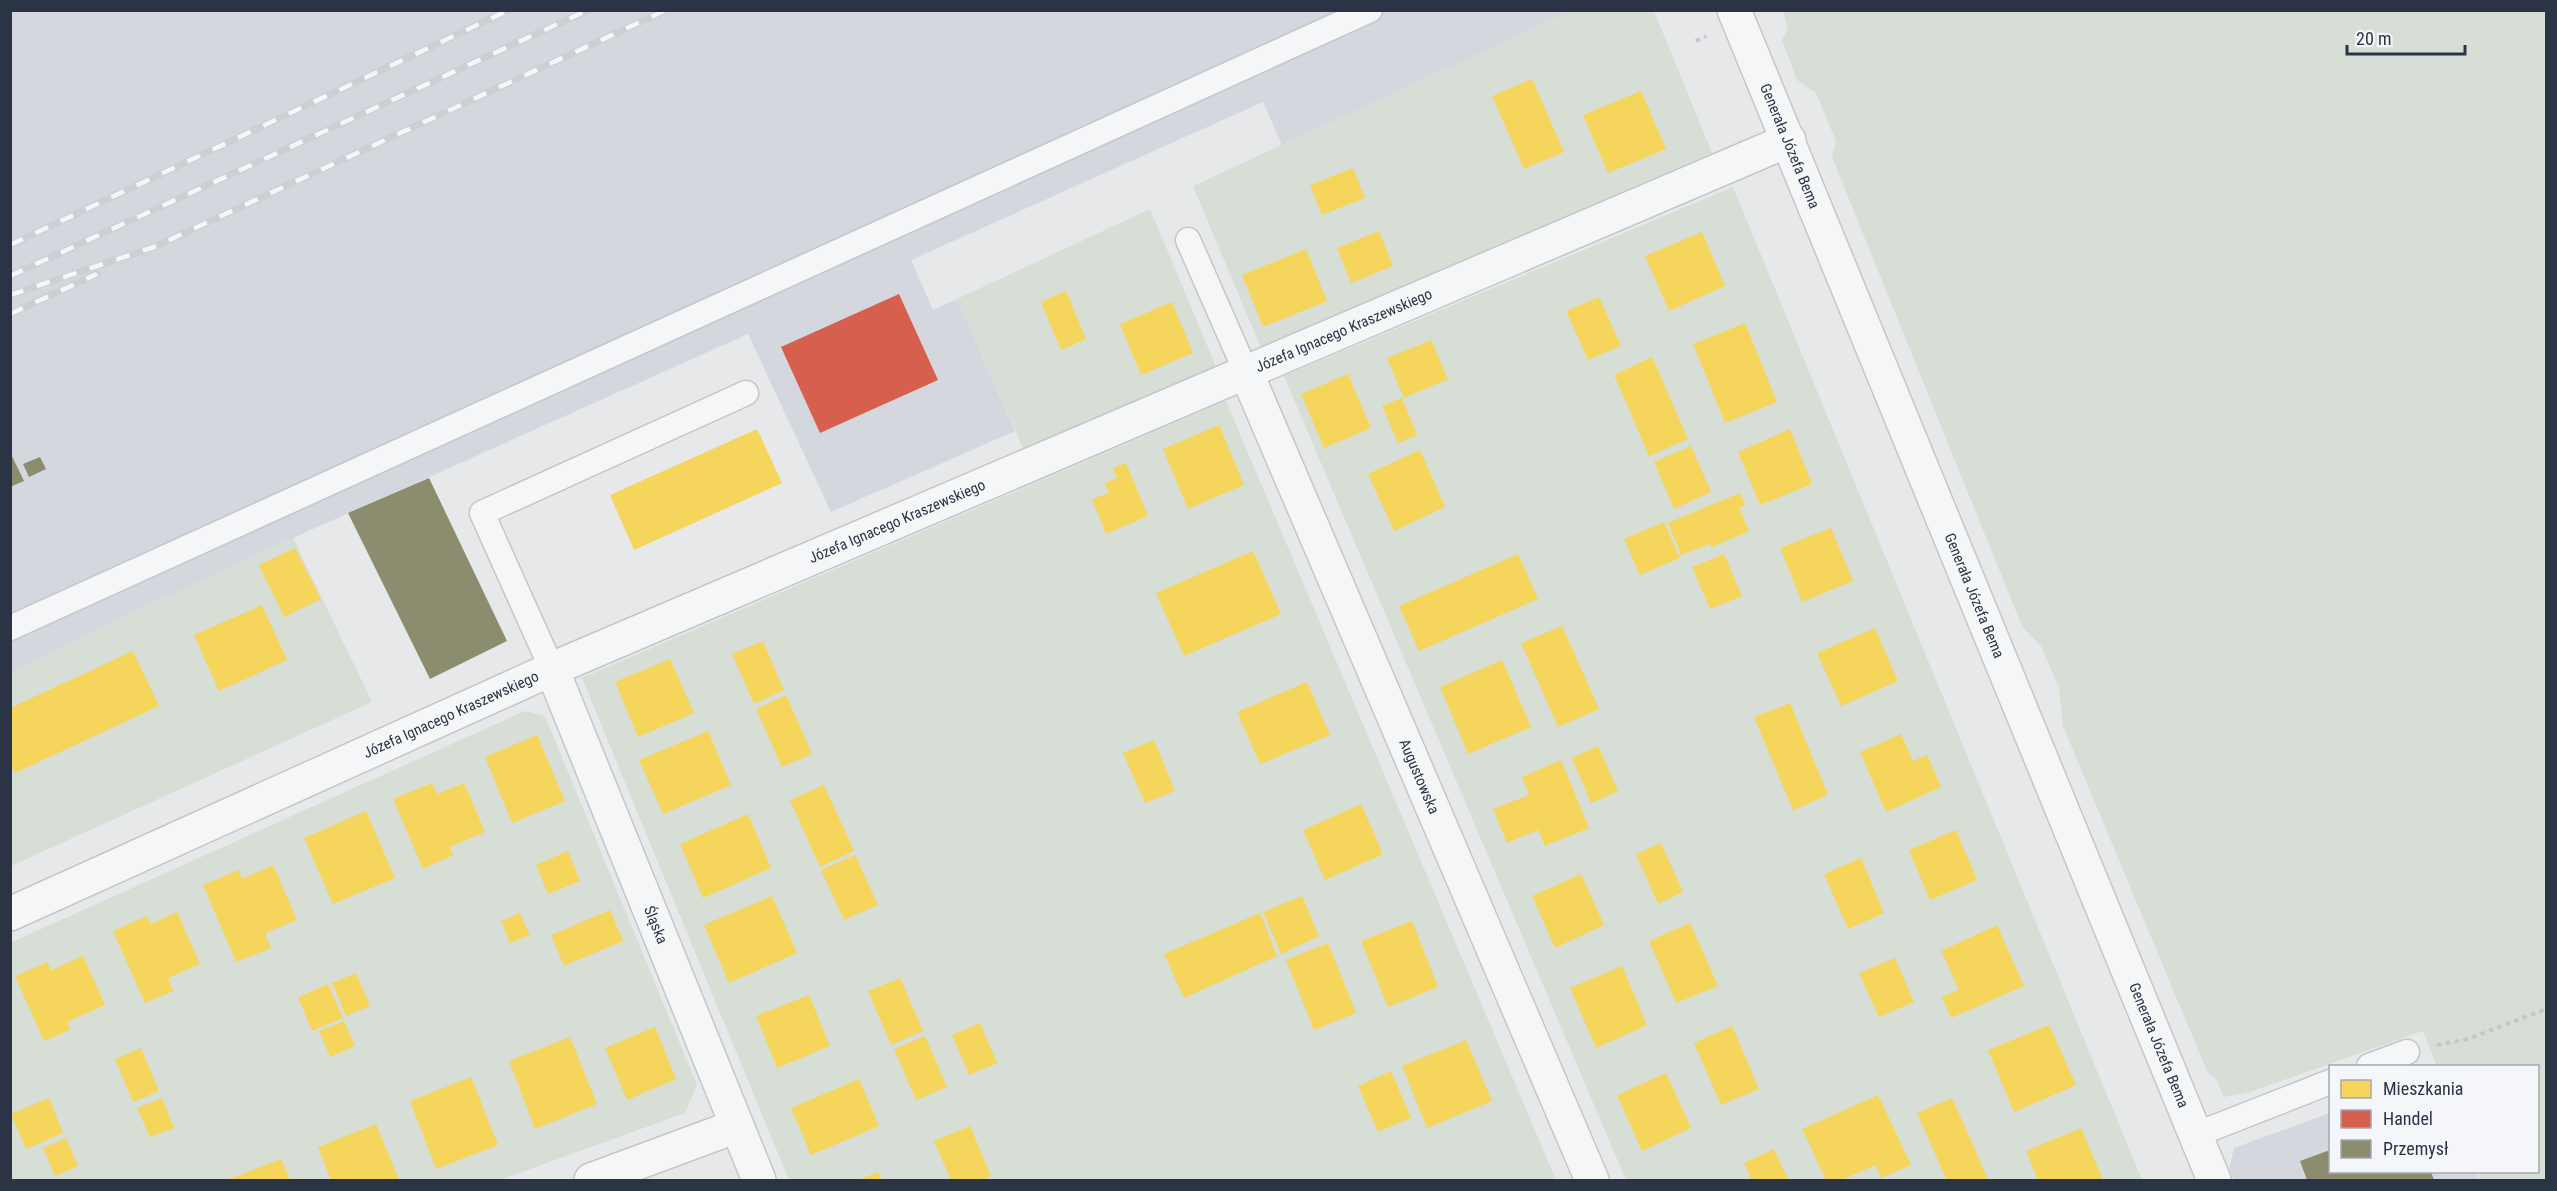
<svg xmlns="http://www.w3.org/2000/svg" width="2557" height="1191" viewBox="0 0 2557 1191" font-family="'Roboto Condensed',sans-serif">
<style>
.built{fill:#d4d7dd}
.green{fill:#d6ded6}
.homes{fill:#f6d55c}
.shops{fill:#d6604d}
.industry{fill:#8c8c6e}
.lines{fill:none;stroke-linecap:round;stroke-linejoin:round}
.lane-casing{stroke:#c4c6c8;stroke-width:27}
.street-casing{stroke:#c4c6c8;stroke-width:36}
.path{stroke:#c5c6ca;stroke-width:4;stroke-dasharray:4.5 4.5;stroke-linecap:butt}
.lane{stroke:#f5f6f7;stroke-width:24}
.street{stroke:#f5f6f7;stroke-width:33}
.rail-casing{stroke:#cecfd2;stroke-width:7}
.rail{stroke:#f4f6f9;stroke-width:4.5;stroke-dasharray:14;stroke-linecap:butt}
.labels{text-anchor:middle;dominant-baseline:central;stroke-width:6;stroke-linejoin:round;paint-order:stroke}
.street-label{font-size:15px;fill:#2b3445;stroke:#f4f6f9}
</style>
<rect width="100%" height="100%" fill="#e6e8ea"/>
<path class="built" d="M11,11H1571L1282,145L1263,102L911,260L933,310L957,299L1015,431L831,512L748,334L293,538L142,608L11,674Z
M2330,1113V1172H2475L2479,1180H2234L2229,1170L2234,1148Z"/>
<path class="green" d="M1571,11H1654L1712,153L1261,348L1193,186Z
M1783,11H2546V1180H2480L2477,1172H2538V1066H2437L2423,1031L2247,1093L2224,1097L2216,1079L2207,1071L2063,726L2059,688L2041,646L2022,626L1832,157L1836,141L1816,93L1797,80L1782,40L1788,28Z
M1733,187L2142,1180H1626L1284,376Z
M1150,209L1217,369L1023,448L957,299Z
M1226,401L1556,1180H789L582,678Z
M293,538L372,702L11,866V674L142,608Z
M525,711L545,716L697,1085L685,1113L500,1180H11L10,943Z"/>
<path class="homes" d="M1532,79L1564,152L1524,169L1492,96Z
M1641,91L1666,149L1608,173L1583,115Z
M1353,168L1365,198L1322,215L1310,185Z
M1379,231L1393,266L1351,283L1337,248Z
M1702,232L1725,286L1669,311L1645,256Z
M1306,249L1327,301L1263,327L1242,275Z
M1066,291L1086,339L1061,350L1041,302Z
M1599,297L1621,346L1588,360L1566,311Z
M1172,302L1193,353L1141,375L1120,324Z
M1745,323L1777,402L1725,423L1693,344Z
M1431,340L1448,379L1404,398L1387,358Z
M1652,357L1688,439L1649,456L1614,375Z
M1348,374L1371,428L1324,448L1301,394Z
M1402,398L1417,435L1398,443L1382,406Z
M1219,425L1244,485L1188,509L1163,449Z
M757,429L782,483L634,550L610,495Z
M1790,429L1812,484L1760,505L1738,452Z
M1691,446L1711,492L1674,509L1654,462Z
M1420,450L1445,507L1394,531L1368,474Z
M1126,463L1148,516L1106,534L1092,499L1109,493L1105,483L1117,478L1113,468Z
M1740,493L1745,505L1739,508L1749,531L1712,547L1710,544L1681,555L1668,523Z
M1664,522L1680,558L1640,575L1624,539Z
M1831,528L1853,581L1802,602L1780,548Z
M295,548L321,599L284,617L259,565Z
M1253,551L1281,614L1184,656L1156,593Z
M1518,554L1538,599L1419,651L1399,606Z
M1724,554L1742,596L1710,609L1692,567Z
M262,605L287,660L219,691L194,635Z
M1562,626L1599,709L1558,727L1521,643Z
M1875,628L1898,681L1841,706L1817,653Z
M763,641L784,690L754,704L732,654Z
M133,651L159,706L15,773L10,763V708Z
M670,659L694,713L638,737L615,682Z
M1502,660L1531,727L1468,754L1440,687Z
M1307,682L1330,735L1260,764L1237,712Z
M786,695L812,754L782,767L756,709Z
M1790,703L1828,795L1793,810L1754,717Z
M708,731L731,785L663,814L639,760Z
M1901,734L1913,761L1927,755L1941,787L1886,812L1860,752Z
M537,735L565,801L512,823L485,757Z
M1154,740L1175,791L1145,803L1123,753Z
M1598,746L1618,791L1591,803L1572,758Z
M1561,760L1589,828L1545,846L1538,830L1507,843L1493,809L1529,795L1522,777Z
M432,783L437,794L464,783L485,832L450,847L453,855L423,869L393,799Z
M824,785L854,851L820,867L790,800Z
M1361,804L1383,854L1325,880L1303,830Z
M366,811L395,878L333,904L304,838Z
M748,814L771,868L703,898L680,844Z
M1956,830L1977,880L1930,900L1909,850Z
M1661,843L1683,892L1658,904L1636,854Z
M568,851L580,881L548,894L536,865Z
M855,855L878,905L844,920L821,870Z
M1861,858L1884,913L1848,929L1824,874Z
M273,865L297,920L265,933L271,948L236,962L203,885L239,870L242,879Z
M1581,874L1604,925L1555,948L1532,896Z
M772,896L797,953L729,983L704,925Z
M1302,896L1319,936L1281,954L1263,912Z
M610,910L623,941L564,966L551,935Z
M177,912L200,964L168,978L173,991L145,1003L113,931L147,916L151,924Z
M520,913L530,935L510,943L501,921Z
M1260,913L1277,956L1184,998L1164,954Z
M1412,921L1438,987L1388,1007L1361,941Z
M1690,923L1718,986L1676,1003L1649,941Z
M1997,925L2024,986L1951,1018L1942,997L1959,990L1941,951Z
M1328,943L1356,1013L1314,1030L1286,960Z
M83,956L105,1005L67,1022L70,1030L44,1041L15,976L47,962L51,970Z
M1895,958L1914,1002L1879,1017L1859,973Z
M1622,966L1647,1025L1596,1048L1570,988Z
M356,973L370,1006L346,1016L332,983Z
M900,978L923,1031L891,1045L868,991Z
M328,984L343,1018L312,1031L298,997Z
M809,995L830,1046L777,1068L756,1016Z
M344,1021L355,1046L330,1057L319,1031Z
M980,1023L997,1063L969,1075L952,1035Z
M2049,1025L2076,1085L2014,1112L1988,1050Z
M1732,1026L1759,1089L1721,1105L1694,1043Z
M655,1027L676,1079L627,1100L605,1048Z
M925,1036L947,1087L916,1100L894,1049Z
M570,1037L597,1104L535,1129L509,1061Z
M1466,1040L1492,1101L1427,1128L1402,1066Z
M141,1048L159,1091L133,1102L115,1059Z
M1391,1071L1411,1118L1378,1132L1358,1086Z
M1666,1073L1691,1128L1642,1151L1617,1095Z
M471,1077L498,1145L436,1169L410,1101Z
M859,1079L879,1126L811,1155L791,1108Z
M1878,1095L1911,1165L1881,1178L1876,1165L1841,1180H1826L1802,1129Z
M49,1098L63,1133L26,1149L11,1114Z
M162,1098L174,1128L150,1137L137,1108Z
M1952,1098L1976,1152L1988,1180H1947L1940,1165L1917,1113Z
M376,1124L399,1180H331L318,1147Z
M970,1126L991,1176L982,1180H951L934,1141Z
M2081,1128L2103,1180H2038L2026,1151Z
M66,1138L78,1166L55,1176L43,1148Z
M1774,1149L1788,1180H1752L1744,1163Z
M281,1159L290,1180H227Z
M878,1172L882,1180H858Z"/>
<path class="shops" d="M899,294L938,380L820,433L781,347Z"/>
<path class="industry" d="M10,452L24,481L10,487Z
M40,457L46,469L29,477L23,464Z
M429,478L507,641L430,679L348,513Z
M2330,1150V1172H2431L2434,1180H2307L2300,1161Z"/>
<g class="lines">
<defs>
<path id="lane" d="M1188,240L1246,372
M10,628L1370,10
M552,669L482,513L746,393
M2369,1066L2407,1052
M2195,1135L2330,1082"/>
<g id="street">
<path id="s1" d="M1734,10L2214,1180"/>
<path id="s2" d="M1246,372L1592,1180"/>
<path id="s3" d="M552,669L759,1180"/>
<path id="s4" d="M10,914L552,669L1789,140"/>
<path d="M591,1180L737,1126"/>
</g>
</defs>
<use href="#lane" class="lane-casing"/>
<use href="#street" class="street-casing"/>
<path class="path" d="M1696,41L1706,36
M2437,1045L2468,1039L2546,1009"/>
<use href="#lane" class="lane"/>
<use href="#street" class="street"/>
<defs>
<path id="rail" d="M10,245L509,10
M10,276L588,10
M10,295L154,247L666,10
M10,314L97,274"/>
</defs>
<use href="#rail" class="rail-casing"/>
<use href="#rail" class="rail"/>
</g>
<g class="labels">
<g class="street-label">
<text stroke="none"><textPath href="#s1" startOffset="147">Generała Józefa Bema</textPath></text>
<text stroke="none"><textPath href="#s4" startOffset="1456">Józefa Ignacego Kraszewskiego</textPath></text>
<text stroke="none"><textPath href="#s4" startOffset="970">Józefa Ignacego Kraszewskiego</textPath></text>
<text stroke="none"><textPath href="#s1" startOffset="633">Generała Józefa Bema</textPath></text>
<text stroke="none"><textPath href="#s4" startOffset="484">Józefa Ignacego Kraszewskiego</textPath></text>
<text stroke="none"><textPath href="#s2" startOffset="440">Augustowska</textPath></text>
<text stroke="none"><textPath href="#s3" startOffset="276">Śląska</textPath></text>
<text stroke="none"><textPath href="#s1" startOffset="1119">Generała Józefa Bema</textPath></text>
</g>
</g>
<rect width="2557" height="1191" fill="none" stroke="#2b3445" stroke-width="24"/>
<rect x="2329" y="1065" width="210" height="108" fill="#f4f6f9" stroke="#a4a8b1" stroke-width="1.5"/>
<rect x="2341" y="1080" width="30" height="18" fill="#f6d55c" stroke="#a4a8b1" stroke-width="1.5"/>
<text x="2383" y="1095" font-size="18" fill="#2b3445">Mieszkania</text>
<rect x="2341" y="1110" width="30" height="18" fill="#d6604d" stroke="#a4a8b1" stroke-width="1.5"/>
<text x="2383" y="1125" font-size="18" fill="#2b3445">Handel</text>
<rect x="2341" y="1140" width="30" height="18" fill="#8c8c6e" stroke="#a4a8b1" stroke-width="1.5"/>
<text x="2383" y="1155" font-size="18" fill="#2b3445">Przemysł</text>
<path d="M2347 45v9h118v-9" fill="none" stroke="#2b3445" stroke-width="3"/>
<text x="2356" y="45" font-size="18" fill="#2b3445" stroke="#f4f6f9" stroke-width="4.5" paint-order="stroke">20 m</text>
</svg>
